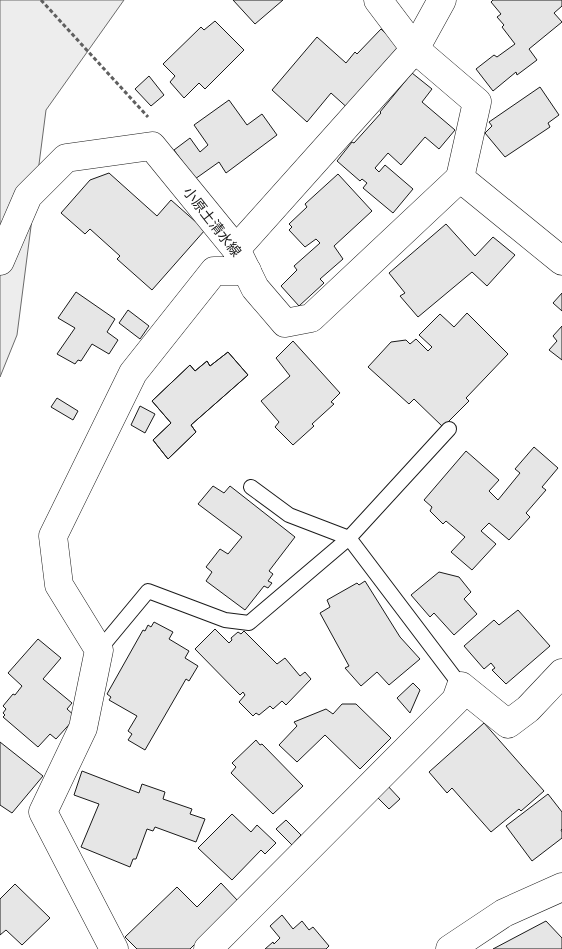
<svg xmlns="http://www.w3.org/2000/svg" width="562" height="949" viewBox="0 0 562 949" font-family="Figtree,'Noto Sans JP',sans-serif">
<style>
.built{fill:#ededed;stroke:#6a6a6a}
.building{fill:#e6e6e6;stroke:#1a1a1a}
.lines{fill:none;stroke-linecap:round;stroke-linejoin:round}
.service-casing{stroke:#1a1a1a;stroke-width:16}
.minor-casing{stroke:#1a1a1a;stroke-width:29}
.secondary-casing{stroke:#1a1a1a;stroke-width:29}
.path{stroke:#5f5f5f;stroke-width:3;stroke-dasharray:4 2.5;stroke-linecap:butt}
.service{stroke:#fff;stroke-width:14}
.minor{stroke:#fff;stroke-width:28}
.secondary{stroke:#fff;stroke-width:28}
.labels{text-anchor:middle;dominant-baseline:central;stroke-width:4;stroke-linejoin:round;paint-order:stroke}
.street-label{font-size:14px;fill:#1a1a1a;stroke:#fff}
</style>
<rect width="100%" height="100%" fill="#fff"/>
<path class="built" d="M0,0H124L46,110L17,335L0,377Z"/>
<path class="building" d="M233,0H283L255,24Z
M493,0H562V6L554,13L562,22L529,49L537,60L517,75L516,72L493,91L476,69L494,55L497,57L515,44L502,27L504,25L497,17L501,14L491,2Z
M215,21L244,50L205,89L199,83L184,98L170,82L175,76L163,64L201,27L204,30Z
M381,29L405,51L351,111L331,93L307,122L272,90L317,37L346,63L355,52L357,54Z
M412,73L432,89L422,102L455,130L439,149L425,137L401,165L388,153L375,168L379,172L385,165L413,189L393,213L363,188L367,183L362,179L360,181L337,161L352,142L354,143L381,113L380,112Z
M149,76L164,95L151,106L135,89Z
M540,87L559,115L548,123L550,127L505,157L485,133L492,126L489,122Z
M229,100L247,125L262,114L277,135L226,173L219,162L195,179L174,150L190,138L200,152L208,145L194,125Z
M109,173L157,216L171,200L205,230L152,290L117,259L120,256L90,229L85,234L61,213L90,180Z
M338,174L372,211L334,246L343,259L320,279L324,283L299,306L281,286L297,270L294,266L320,243L316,239L305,247L289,230L292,227L289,224L307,207L305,204Z
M446,224L475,256L493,237L515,255L487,286L472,272L418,317L400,296L405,293L389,273Z
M76,292L115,319L107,332L118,340L109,354L92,344L81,361L78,360L75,364L57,354L75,328L58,318Z
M562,293V311L553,303Z
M128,310L149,326L140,339L119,323Z
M467,313L508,354L466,398L469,401L443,427L414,399L409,404L368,367L391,342L406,340L410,344L416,339L428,351L432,347L419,335L440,314L454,327Z
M562,326V360L549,350L557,341L553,336Z
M293,341L340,393L331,402L334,404L312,424L314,426L293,445L275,427L279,422L261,401L290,376L276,358Z
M228,352L248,375L191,425L196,432L168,459L153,440L171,423L152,401L190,365L195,371L207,361L210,366Z
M228,352L248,375L191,425L196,432L168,459L153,440L171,423L152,401L190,365L195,371L207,361L210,366Z
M57,398L78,411L73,420L51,407Z
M140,406L155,414L145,433L131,425Z
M534,447L558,468L542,487L546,490L526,513L530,517L509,540L489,523L481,531L496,544L472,570L451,552L465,537L446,521L443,524L430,511L432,507L424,500L466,451L499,480L489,491L498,500L520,473L515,469Z
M213,486L224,493L230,486L295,537L269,571L273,574L268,581L272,583L268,588L264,586L245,610L206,581L212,572L206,567L220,549L228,554L242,537L198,504Z
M439,572L459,577L471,592L464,599L477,614L454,635L434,613L430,617L411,595Z
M365,581L400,637L420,659L389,685L377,672L361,686L345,668L349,666L320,613L330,607L327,600L357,583L359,585Z
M518,610L550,646L506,684L492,670L495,668L491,663L484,669L464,646L494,620L499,625Z
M154,622L173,632L169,639L189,651L185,658L198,666L189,681L186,679L145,750L128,740L132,734L128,731L137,716L109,700L111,697L107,694L143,630L145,631L148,625L151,627Z
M215,629L229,643L232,640L231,638L238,632L241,634L244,631L277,664L285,658L300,676L305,672L311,679L286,705L282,701L273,709L270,706L259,715L256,713L253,716L239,702L245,695L243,692L240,695L195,649Z
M38,639L61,658L43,679L72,703L67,709L76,717L56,739L50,734L38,747L3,717L5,715L3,713L6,709L3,706L13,694L15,695L22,686L8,673Z
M413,683L420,690L410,713L397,698Z
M342,704H356L391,738L360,769L325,735L297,762L279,745L297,726L294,722L326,709L333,714Z
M484,723L544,791L521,811L519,809L491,832L452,788L447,793L429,772Z
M256,740L260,745L262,744L303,786L273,814L231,773L236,767L232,763Z
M0,742L43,776L12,813L0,805Z
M82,771L139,793L142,784L165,792L163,799L192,809L190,814L205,819L196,842L155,827L153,831L147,829L136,859H133L130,867L81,847L99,804L74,795Z
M386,784L400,799L389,809L375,795Z
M548,794L562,812V829L561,830L562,832V838L532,861L506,826Z
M232,814L251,832L257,825L276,843L265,854L261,850L232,880L198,848Z
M286,820L301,835L292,845L276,829Z
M221,883L238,901L190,949H137L125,937L177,887L197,907Z
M15,884L50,918L22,945L6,930L0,935V899Z
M282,915L293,929L302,921L309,930L313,927L329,946L326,949H265L273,942L274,944L280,938L270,926Z
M546,921L562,938V949H493Z"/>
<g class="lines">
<defs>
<path id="service" d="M251,487L289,515L349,538L449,429
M99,650L148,591L225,620L249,623L349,538L461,686"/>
<path id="minor" d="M378,0L415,49L477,102L460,178
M236,249L415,49L442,0
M114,949L43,812L83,728L99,650L59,585L53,536L133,373L214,271H247
M208,949L456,700L461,686L508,724L528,709L562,673"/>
<path id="secondary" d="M0,261L28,196L66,158L152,146L236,249L255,288L285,323L311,318L460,178L562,261
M450,949L504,913L562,887"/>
</defs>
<use href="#service" class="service-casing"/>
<use href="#minor" class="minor-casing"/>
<use href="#secondary" class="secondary-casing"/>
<path class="path" d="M41,0L148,117"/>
<use href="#service" class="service"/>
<use href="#minor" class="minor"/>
<use href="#secondary" class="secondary"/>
</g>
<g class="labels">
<g class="street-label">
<text transform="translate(212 222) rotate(52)">小原土清水線</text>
</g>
</g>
</svg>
